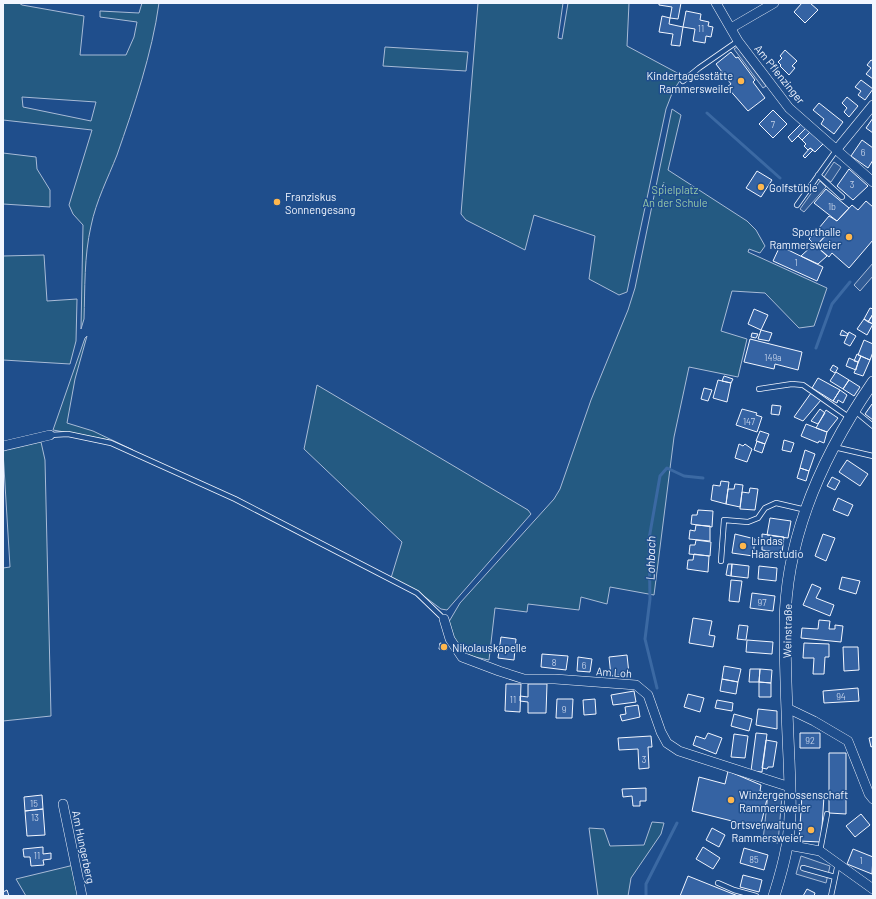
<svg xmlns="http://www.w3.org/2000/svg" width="876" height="899" viewBox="0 0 876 899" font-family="Barlow,sans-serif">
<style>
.green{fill:#245a82;stroke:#a8bbd7;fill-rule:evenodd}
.parking{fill:#305b95;stroke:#a8bbd7}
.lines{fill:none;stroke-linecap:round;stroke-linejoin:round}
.stream{stroke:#3b69a3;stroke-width:3}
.building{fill:#3563a3;stroke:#f2f6ff}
.service-casing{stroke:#f2f6ff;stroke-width:6}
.minor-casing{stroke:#f2f6ff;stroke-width:10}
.tertiary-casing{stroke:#f2f6ff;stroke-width:12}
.service{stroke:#1f4e8c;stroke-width:4.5}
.minor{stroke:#1f4e8c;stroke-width:9}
.tertiary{stroke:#1f4e8c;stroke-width:11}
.fence{stroke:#f2f6ff;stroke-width:1;stroke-dasharray:5 2;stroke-linecap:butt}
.poi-dot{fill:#ffb74d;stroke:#1f4e8c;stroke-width:1.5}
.labels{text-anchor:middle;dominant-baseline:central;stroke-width:3;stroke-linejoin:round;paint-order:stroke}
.number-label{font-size:9px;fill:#c3d1e8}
.street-label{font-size:11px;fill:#f2f6ff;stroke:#1f4e8c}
.poi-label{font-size:11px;fill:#f2f6ff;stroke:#1f4e8c;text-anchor:start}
.park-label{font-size:11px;fill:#97c8a6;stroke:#1f4e8c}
.water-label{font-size:12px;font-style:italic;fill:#f2f6ff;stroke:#1f4e8c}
</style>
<rect width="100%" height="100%" fill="#1f4e8c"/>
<path class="green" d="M3,3H19L22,5L84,16L80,55H126L134,37L137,22L100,17V11L139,13L142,3H159C152,54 134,106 117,155C108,178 96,201 91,226C84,256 85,289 84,319L81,329L83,225L73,214L69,205L92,130L3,120ZM22,97L96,102L91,121L23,107Z
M478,3H563L558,38L562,39L568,3H629L627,46L683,76L673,91L666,109L627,292L619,295L589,279L595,236L534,215L525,250L466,220L461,214Z
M385,47L468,52L466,71L383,66Z
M672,109L681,115L668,170L747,221L756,230L765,246L760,253L749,249L748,252L827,288L814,326L799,328L765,293L732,291L721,331L747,339L738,377L689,367L674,437L654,595L610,587L607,604L581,597L579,610L528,604L527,612L495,608L489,660C459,654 461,652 447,625L460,603L554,499L560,489L591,400L628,310L635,288Z
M3,153L36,157L37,169L50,190V207L3,204Z
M44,255L47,301L77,299L76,341L70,364L3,360V256Z
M87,336L75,379L67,423L93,431L133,450L109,440L53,430L85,338Z
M317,385L528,510L531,514L447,610L441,609L417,591L391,578L402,542L304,449Z
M41,442L45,460L51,716L3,721V568L10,567L3,451Z
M652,822L664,823L661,834L631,878L628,896H598L589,828L604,829L610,846L644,845Z
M74,865L79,896H26L16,879Z"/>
<path class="parking" d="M737,47L766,86L763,88L734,49Z
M834,162L841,167L831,182L824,177Z
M820,181L826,187L804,212L800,209Z
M873,263V276L860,291L854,285Z
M768,795L782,796L778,843L763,840Z
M801,856L830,866L826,883L796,874Z"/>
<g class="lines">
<path class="stream" d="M707,113L780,178
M816,348L832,304L850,282
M657,688L645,639L650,599L649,539L660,476L667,468L684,476L703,478
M646,896V884L677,823"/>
</g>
<path class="building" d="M659,3H681L678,19L670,18L672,7L659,5Z
M802,3H810L818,10L805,23L794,12Z
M686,11L701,14L700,20L709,22L708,26L713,27L711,37L706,36L705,43L693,41L695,29L683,27Z
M662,16L670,18L669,24L683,27L680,46L671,45L673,34L659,32Z
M785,50L797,61L792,66L795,68L789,75L780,66L781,65L778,62L782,58L780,56Z
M731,52L736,58L738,57L755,80L753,82L765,98L748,111L727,87L731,84L716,64Z
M871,60L873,61V79L866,74L871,68L867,65Z
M861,80L873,89L865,100L858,95L861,91L855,87Z
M847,97L858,106L849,117L844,112L847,108L842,103Z
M819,103L843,122L834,134L821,124L824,119L813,110Z
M773,110L787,124L773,138L759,124Z
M873,118V133L866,128Z
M802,123L807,127L792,142L788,137Z
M807,127L811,131L802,140L798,136Z
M811,131L824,143L815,152L810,148L808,150L804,146L806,144L802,140Z
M862,140L873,148V160L868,168L851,156Z
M810,148L813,150L805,158L803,156Z
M849,169L868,186L853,200L837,186Z
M757,171L772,180L761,197L746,188Z
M826,189L849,208L837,221L814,203Z
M866,201L873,207V240L849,268L832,253L829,257L816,246L827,234L819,228L829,216L837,221L852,205L858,210Z
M819,228L827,234L816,246L809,239Z
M814,244L827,256L818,264L801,256Z
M780,246L823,267L817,281L773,261Z
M870,308L873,309V314L868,322L864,319Z
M754,309L768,315L761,330L748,324Z
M873,314V324L868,322Z
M864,319L873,324L867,335L857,329Z
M761,330L772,333L769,341L758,339Z
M842,330L848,334L847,336L840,335Z
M849,332L856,336L850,346L844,343Z
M752,333L758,334L756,338L751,337Z
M750,339L802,352L798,370L775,364L774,369L744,362Z
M864,340L873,344V352L870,360L858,355Z
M857,354L861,356L858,362L854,361Z
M861,356L870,360L863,376L854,373Z
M849,358L858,362L856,370L846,366Z
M833,365L838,368L835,373L830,370Z
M836,372L849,380L843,389L830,381Z
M724,376L733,379L731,383L722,381Z
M818,378L840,390L833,401L812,388Z
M718,380L731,383L727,402L713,398Z
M849,380L860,387L854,396L843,389Z
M704,388L712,390L708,401L701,399Z
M840,390L847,395L843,403L838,400L837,403L833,401Z
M811,393L821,400L803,421L794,417Z
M872,404L873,405V420L865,414Z
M772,405L781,406L779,415L771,414Z
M742,409L757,413L756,415L762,417L757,432L736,425Z
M820,409L825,413L818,424L811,421Z
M826,410L838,418L827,432L816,428Z
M806,424L827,432L824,443L819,441L818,443L801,436Z
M760,431L769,434L765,444L756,441Z
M784,440L794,443L791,452L782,450Z
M757,441L765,444L762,453L754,450Z
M739,444L743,446L745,444L752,449L747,462L735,458Z
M805,450L815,454L809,471L800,468Z
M847,460L868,474L860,486L839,472Z
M800,468L809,471L806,481L797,478Z
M832,477L840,481L835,490L827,486Z
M721,481L729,482L726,504L711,500L713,485L720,486Z
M735,484L743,485L740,507L726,504L728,489H734Z
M750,488L758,489L755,510L740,509L742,492L749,493Z
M838,498L853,505L848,516L833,510Z
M698,510L713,511L712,527L691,524L692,515H697Z
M770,518L791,521L788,538L767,535Z
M696,525L710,526V541L689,539L690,530L695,531Z
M735,534L755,539L753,556L732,553Z
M762,534L784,537L782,553L762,550Z
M823,534L835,538L826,561L815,556Z
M696,540L711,542L710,556L689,554L690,545H695Z
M694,554L709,556L708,572L687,569L688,560H693Z
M728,564H732L731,576L726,575Z
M732,564L749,566L748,578L731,576Z
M759,566L777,568L776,581L758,579Z
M842,577L860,581L856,594L839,589Z
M731,580L742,581L739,602L729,601Z
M812,584L821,588L816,598L834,605L830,616L803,605Z
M752,593L775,596L773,611L750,608Z
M693,618L712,621L709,635L715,636L713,647L689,643Z
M819,620L830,621L829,629H835V625L843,626L841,642L801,638L802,628L818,629Z
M739,625L748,626L746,640L737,639Z
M501,637L516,639L514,660L498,658Z
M747,640L773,642L772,654L746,652Z
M440,643L448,645L447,650L439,649Z
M804,643L829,644V657H825L824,674H813L814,658H803Z
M843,647H858L859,670L844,671Z
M542,654L568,656L566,670L541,667Z
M627,655L629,674L611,676L609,657Z
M578,657L592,659L590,672L577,671Z
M724,666L741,669L738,682L722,679Z
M750,669H760L759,682H749Z
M760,669L772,670L771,683L759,682Z
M722,679L738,682L736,694L720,691Z
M759,682L771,683V697H759Z
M506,684H521L520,712L505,711Z
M528,684H547L546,713H528V702L520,701V696L528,697Z
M858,688L859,701L824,703L823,691Z
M634,691L636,702L613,705L611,695Z
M688,694L704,698L700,712L684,707Z
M557,699H573L572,718H556Z
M595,699L596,714L584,715L583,700Z
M717,700L733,703L732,711L715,708Z
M638,705L640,717L622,721L620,715L626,714L625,707Z
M758,709L777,711V729L756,725Z
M734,714L752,719L749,731L731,726Z
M708,733L722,738L716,754L693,745L696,736L705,739Z
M756,733L767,734L762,772L751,771Z
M800,733H820V748H800Z
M734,734L748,736L745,758L731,757Z
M651,736L652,747H648L649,768L639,769L638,749L619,750L618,738Z
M873,737V746L871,747L869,738Z
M766,740L777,742L773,767H768L767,769L762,768Z
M829,753H846V814L829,813Z
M728,771L761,785L760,791L768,795L760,828L692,811L699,777L725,784Z
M646,788V801H640V806H633L632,796L623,797L622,789Z
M42,795L43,809L25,811L24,797Z
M802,795L824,796L821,842L799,841Z
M43,809L45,835L27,836L25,811Z
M861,814L870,825L855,837L846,826Z
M712,828L725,835L719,847L706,840Z
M43,847V854L51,853V859L43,860L44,865L31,866L30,857H24L23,849Z
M703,847L720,858L713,869L696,859Z
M744,848L768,855L764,870L740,863Z
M853,849L873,857L872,874L847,864Z
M743,875L762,880L759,892L740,887Z
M688,876L738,896H680Z
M807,889L815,893L814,896H803Z
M7,890L9,896H3V892Z"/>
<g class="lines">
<defs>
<path id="service" d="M683,81L699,68L738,41
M818,175L842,197
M797,205L837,149
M759,389L792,384L803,385L850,418
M855,411L873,426
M50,435L68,434L111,443L235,499L417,593L444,619
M834,447L873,456
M721,561L724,520L748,522L758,518L765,508L776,503L806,510
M820,851L827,814
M803,868L835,877
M718,883L734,890L756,896
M831,896L838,863"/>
<path id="minor" d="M716,3L738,41L789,108L873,182
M731,28L774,3
M837,149L873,105
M3,446L50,435
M444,619L450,639L462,657L499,671L524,679H555L636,685L648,695L661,732L667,743L679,751L790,787
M787,708L814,721L848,741L869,794L873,799
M63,804L82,896
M788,845L820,851L873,889"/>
<path id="tertiary" d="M774,896C779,880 784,863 787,846C792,818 790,788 789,759C787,715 785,670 785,626C785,538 824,453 873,382"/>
</defs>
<use href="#service" class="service-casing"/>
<use href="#minor" class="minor-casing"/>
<use href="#tertiary" class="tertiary-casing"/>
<use href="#service" class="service"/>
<use href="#minor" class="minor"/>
<use href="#tertiary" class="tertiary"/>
<path class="fence" d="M660,196L664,182"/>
</g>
<g class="poi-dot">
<circle cx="741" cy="81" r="4"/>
<circle cx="761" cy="187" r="4"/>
<circle cx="277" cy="202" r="4"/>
<circle cx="849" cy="237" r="4"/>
<circle cx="743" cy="546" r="4"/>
<circle cx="444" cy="647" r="4"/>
<circle cx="731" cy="800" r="4"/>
<circle cx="811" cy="830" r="4"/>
</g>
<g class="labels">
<g class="number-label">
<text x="701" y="28">11</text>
<text x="773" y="124">7</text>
<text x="863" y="152">6</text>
<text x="852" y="184">3</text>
<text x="832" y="206">1b</text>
<text x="796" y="262">1</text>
<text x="773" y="357">149a</text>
<text x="749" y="421">147</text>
<text x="762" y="602">97</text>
<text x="554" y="662">8</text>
<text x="584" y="665">6</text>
<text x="841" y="696">94</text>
<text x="513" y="699">11</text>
<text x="564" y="709">9</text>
<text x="810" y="740">92</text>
<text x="644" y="759">3</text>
<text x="34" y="803">15</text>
<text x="35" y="817">13</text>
<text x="37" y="855">11</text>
<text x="754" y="859">85</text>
<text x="861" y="860">1</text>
</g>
<g class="street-label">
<text transform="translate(780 74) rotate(51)">Am Pflenzinger</text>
<text transform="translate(787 631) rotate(-89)">Weinstraße</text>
<text transform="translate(614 672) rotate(4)">Am Loh</text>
<text transform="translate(84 847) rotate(78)">Am Hungerberg</text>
</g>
<g class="poi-label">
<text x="733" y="75" text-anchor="end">Kindertagesstätte<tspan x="733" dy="13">Rammersweiler</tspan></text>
<text x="769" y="187">Golfstüble</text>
<text x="285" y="196">Franziskus<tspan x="285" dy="13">Sonnengesang</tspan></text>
<text x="841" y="231" text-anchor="end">Sporthalle<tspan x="841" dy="13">Rammersweier</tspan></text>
<text x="751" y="540">Lindas<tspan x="751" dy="13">Haarstudio</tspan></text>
<text x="452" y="647">Nikolauskapelle</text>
<text x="739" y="794">Winzergenossenschaft<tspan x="739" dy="13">Rammersweier</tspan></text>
<text x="803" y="824" text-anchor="end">Ortsverwaltung<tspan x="803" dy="13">Rammersweier</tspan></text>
</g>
<g class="park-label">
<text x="675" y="189">Spielplatz<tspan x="675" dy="13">An der Schule</tspan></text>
</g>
<g class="water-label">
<text transform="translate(650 558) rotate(-89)">Lohbach</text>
</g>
</g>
<rect width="876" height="899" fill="none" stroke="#f2f6ff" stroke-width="8"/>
</svg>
